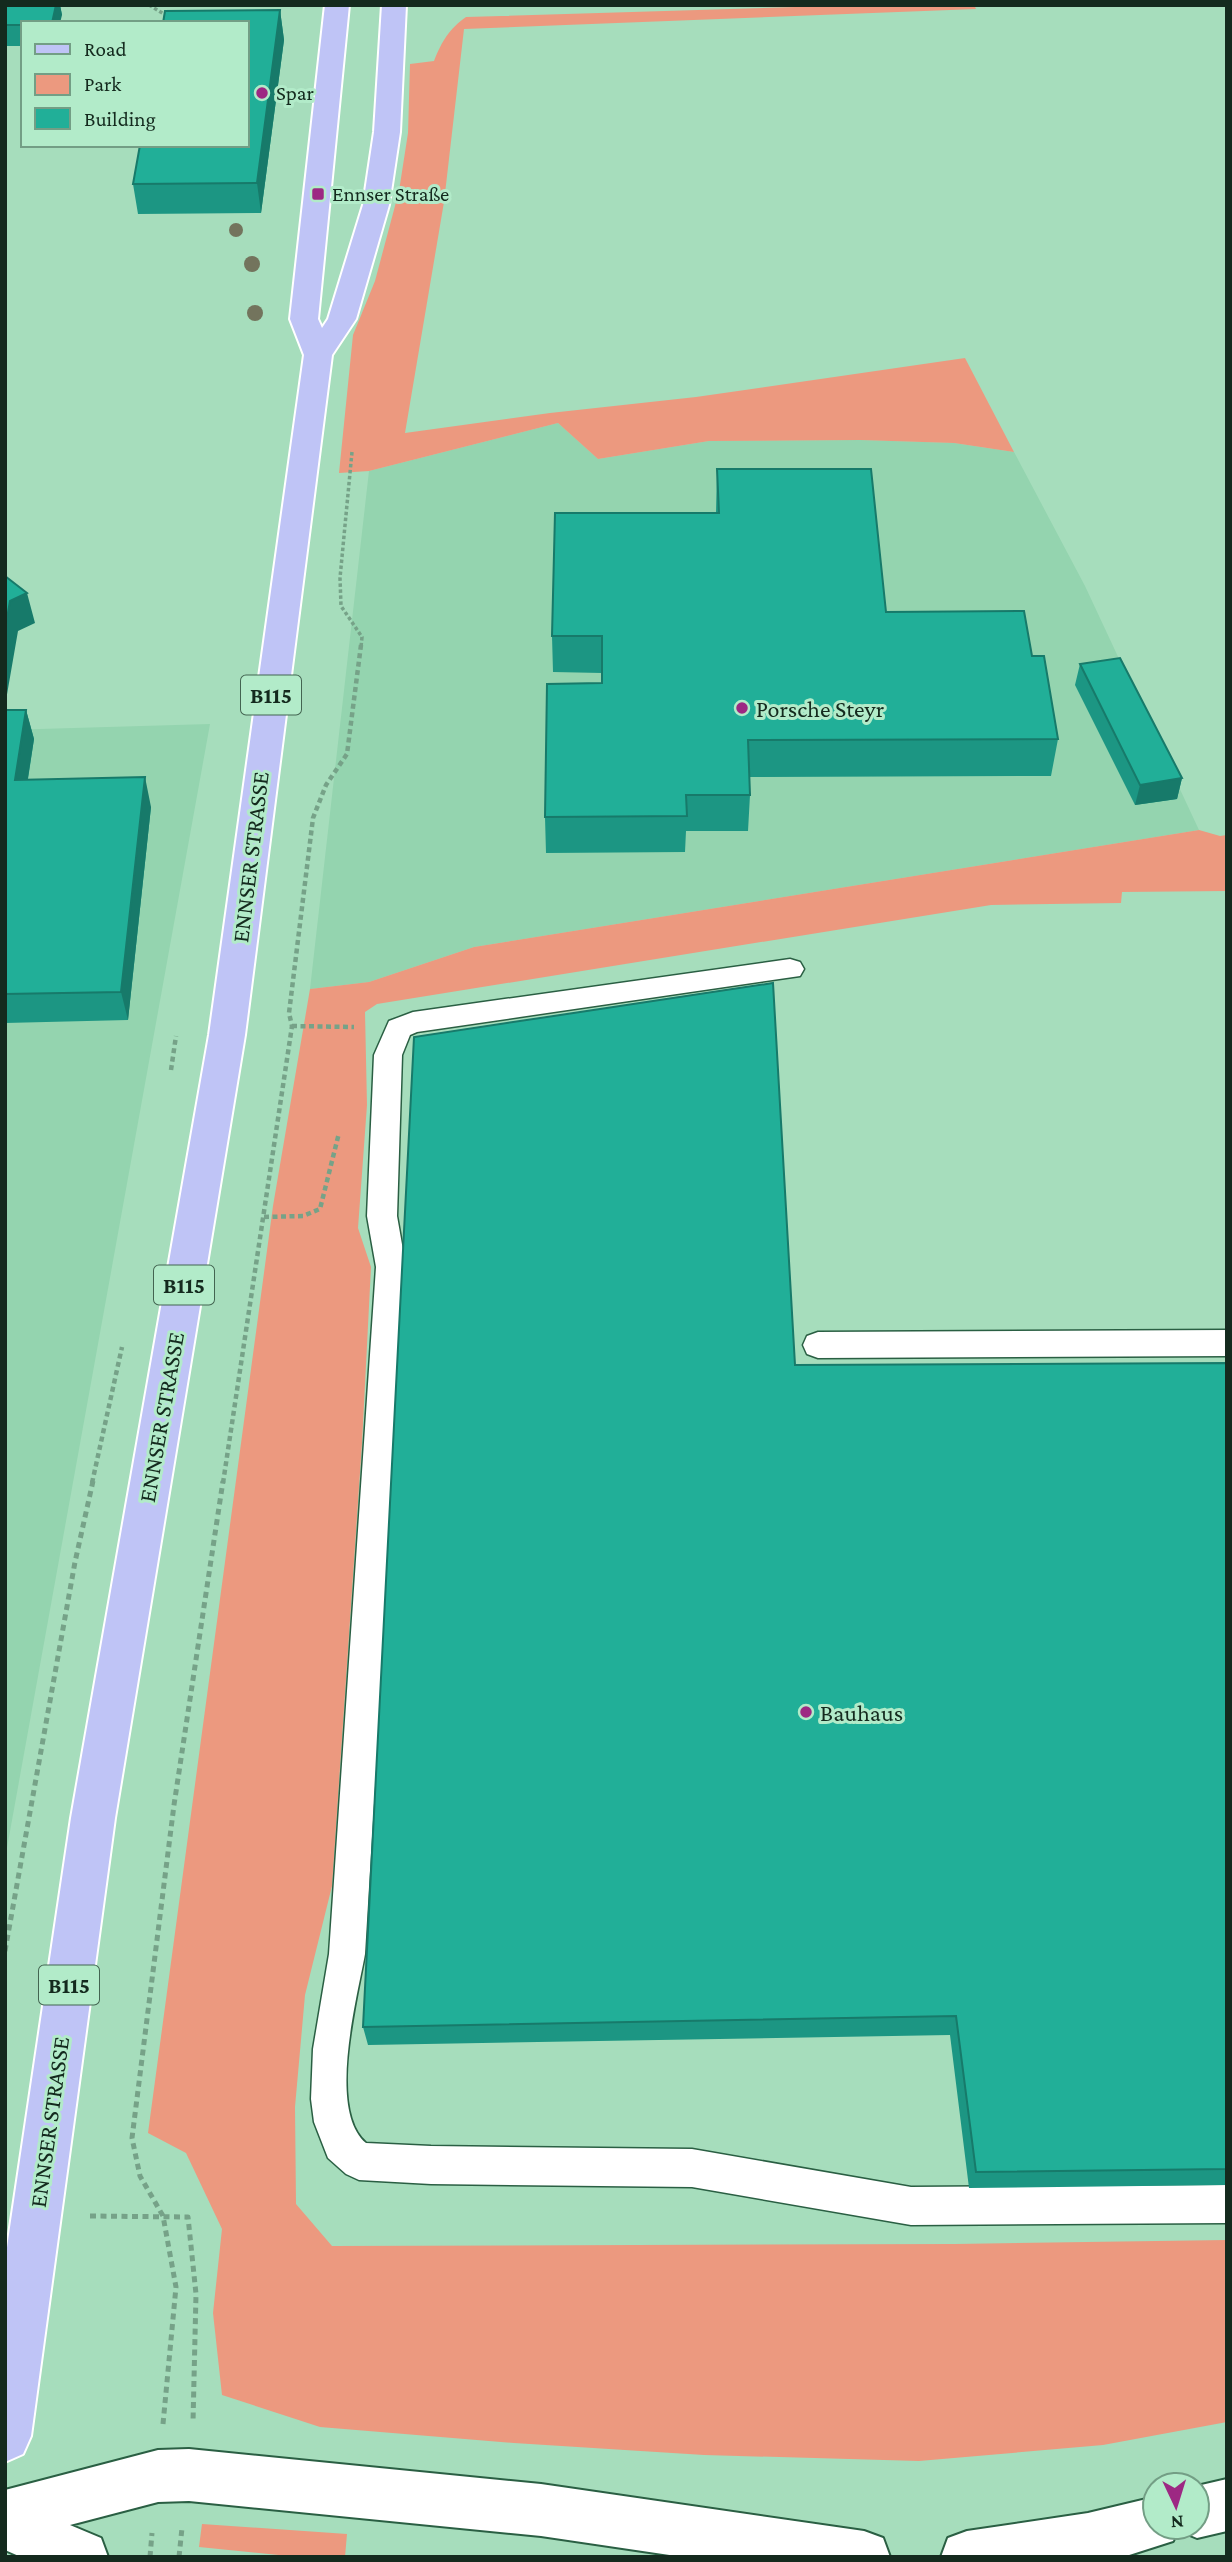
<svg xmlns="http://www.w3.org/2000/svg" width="1232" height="2562" viewBox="0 0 1232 2562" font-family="'Crimson Pro',serif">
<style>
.built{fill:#94d4af}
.green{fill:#ec997f}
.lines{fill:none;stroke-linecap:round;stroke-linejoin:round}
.service-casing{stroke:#2a5f43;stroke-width:3}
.minor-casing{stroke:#2a5f43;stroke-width:4}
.primary-casing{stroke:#fff;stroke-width:4}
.path-far2{stroke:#76a288;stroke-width:3.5;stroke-dasharray:3.5 2.5;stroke-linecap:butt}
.path-far1{stroke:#76a288;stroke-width:4.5;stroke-dasharray:5 3.5;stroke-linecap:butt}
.path{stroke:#76a288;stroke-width:5;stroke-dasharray:6 4.5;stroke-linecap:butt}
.service{fill:#fff;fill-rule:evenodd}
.minor{fill:#fff;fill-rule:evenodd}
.primary{fill:#bfc4f6;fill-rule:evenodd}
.tree{fill:#73745d}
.wall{fill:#1c9683}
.shaded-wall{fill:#177a6a}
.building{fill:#21af98;stroke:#177a6a;stroke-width:2}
.poi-dot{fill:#9d2883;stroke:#b2ebc9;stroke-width:2.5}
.labels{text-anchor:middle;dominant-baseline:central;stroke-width:6;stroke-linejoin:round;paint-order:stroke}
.far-poi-label{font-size:21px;fill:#142a1e;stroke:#b2ebc9;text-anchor:start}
.shield{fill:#b2ebc9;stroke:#436451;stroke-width:2}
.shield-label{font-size:23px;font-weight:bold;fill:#142a1e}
.poi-label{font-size:24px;fill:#142a1e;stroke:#b2ebc9;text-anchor:start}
.street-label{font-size:24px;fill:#142a1e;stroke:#b2ebc9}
</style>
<rect width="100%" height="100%" fill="#a6ddbc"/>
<path class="built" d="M558,423L598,459L709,441L860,440L954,443L1014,452L1085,586L1199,830L474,947L369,982L310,989L369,471Z
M210,724L5,1859V730Z"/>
<path class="green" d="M863,5H974L976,9L464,29L444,202L405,433L550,413L696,397L965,358L1014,452L954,443L860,440L709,441L598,459L558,423L369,471L339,473L353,335L375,281L399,191L408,133L410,64L434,61C442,41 449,29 466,17Z
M1199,830L1220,836L1227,835V891L1122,892L1121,903L991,905L377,1004L365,1012L367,1105L358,1228L371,1267L362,1443L332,1886L305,1995L295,2107L296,2204L332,2246L955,2244L1227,2240V2422L1103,2445L919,2461L704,2455L514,2443L320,2427L222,2395L213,2313L222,2229L186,2153L148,2133L273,1206L310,989L369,982L474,947Z
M202,2524L347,2534L345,2557H298L199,2547Z"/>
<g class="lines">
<defs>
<path id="service" d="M790,959L800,962L804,969L800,976L417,1032L410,1035L402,1055L397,1216L406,1267L365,1954C357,1999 327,2110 366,2143L431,2146L692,2149L911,2187L1227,2185V2223L911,2225L692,2187L431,2184L359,2180L346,2174L328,2158L314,2122L311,2099L313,2049L329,1954L376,1267L367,1216L374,1055L389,1021L413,1012Z
M1227,1330V1356L818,1358L807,1354L803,1345L807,1336L818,1332Z"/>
<path id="minor" d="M189,2449L541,2484L864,2531L883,2538L890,2557H683L541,2536L189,2501L158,2502L70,2525L101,2538L108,2557H21L5,2550V2490L158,2450Z
M1227,2479V2531L1197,2538L1178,2530L1173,2541L1123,2557H941L948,2538L967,2531L1088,2513L1155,2497V2527H1197V2486Z"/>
<path id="primary" d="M325,5H349L318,319L322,328L328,319L363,205L374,132L382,5H406L400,132L389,205L356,319L332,355L245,1035L115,1818L31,2436L23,2454L5,2462V2261L71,1818L209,1035L304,355L290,319Z"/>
</defs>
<use href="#service" class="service-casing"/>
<use href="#minor" class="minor-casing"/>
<use href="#primary" class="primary-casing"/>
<path class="path-far2" d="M149,5L179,23
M352,452L340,578L341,606L362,637L361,647"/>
<path class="path-far1" d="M292,1026L354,1027
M171,1070L176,1036
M264,1217L303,1216L320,1209L339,1133
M92,1483L122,1347
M223,1483L292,1026L289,1013L313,818L326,785L347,754L361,645"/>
<path class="path" d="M5,1951L75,1562L93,1481
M90,2216L188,2217L196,2294L193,2422
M163,2424L176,2287L163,2216L140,2176L132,2138L174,1805L223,1481
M150,2557L152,2533
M179,2557L182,2528"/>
<use href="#service" class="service"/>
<use href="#minor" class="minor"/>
<use href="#primary" class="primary"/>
</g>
<g class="tree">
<circle cx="236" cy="230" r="7"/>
<circle cx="252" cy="264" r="8"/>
<circle cx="255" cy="313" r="8"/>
</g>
<path class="wall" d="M5,5H60L62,15L23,23V46H5Z
M280,10L284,40L261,213L138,214L133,184Z
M717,469L886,612L1032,656L1058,739L1051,776L749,777L750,795L748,831H686L685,852L546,853L545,817L602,683V673L553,672L552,636L716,513Z
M1080,664L1182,778L1177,799L1135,805L1075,685Z
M5,710H26L34,739L28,779L151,807L128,1020L5,1023Z
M1227,1363V2185L969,2188L950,2035L368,2045L363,2027L795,1365Z"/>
<path class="shaded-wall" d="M56,5H60L62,15L60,23H52Z
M280,10L284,40L261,213L257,183Z
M27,593L35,623L18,631L5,706V630L10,601Z
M26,710L34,739L23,809L15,780Z
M145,777L151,807L128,1020L121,992Z
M1182,778L1177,799L1135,805L1140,785Z"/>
<path class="building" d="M5,5H56L52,23H23V25H5Z
M280,10L257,183L133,184L140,145H247V23H163L165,11Z
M717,469H871L886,612L1024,611L1032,656H1044L1058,739L748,740L750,795H686L687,816L545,817L547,684L602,683V636H552L555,513H719Z
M5,576L27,593L10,601L5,630Z
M1120,658L1182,778L1140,785L1080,664Z
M5,710H26L15,780L145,777L121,992L5,994Z
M773,983L795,1365L1227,1363V2169L976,2172L956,2016L363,2027L414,1037Z"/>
<g class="poi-dot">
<circle cx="262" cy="93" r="7"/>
<rect x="311" y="187" width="14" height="14" rx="3.5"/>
<circle cx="742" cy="708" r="7"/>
<circle cx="806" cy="1712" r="7"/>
</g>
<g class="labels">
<g class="far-poi-label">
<text x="276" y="93">Spar</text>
<text x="332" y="194">Ennser Straße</text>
</g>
<g class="shield">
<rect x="241" y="675.5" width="60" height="39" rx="5"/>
<rect x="154" y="1265.5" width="60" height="39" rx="5"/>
<rect x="39" y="1965.5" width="60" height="39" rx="5"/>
</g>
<g class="shield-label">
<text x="271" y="695">B115</text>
<text x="184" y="1285">B115</text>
<text x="69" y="1985">B115</text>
</g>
<g class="poi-label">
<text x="756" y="708">Porsche Steyr</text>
<text x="820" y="1712">Bauhaus</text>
</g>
<g class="street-label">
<text transform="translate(250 857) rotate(-83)">ENNSER STRASSE</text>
<text transform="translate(161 1417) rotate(-80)">ENNSER STRASSE</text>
<text transform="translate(49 2122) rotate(-82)">ENNSER STRASSE</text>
</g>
</g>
<rect width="1232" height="2562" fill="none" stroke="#142a1e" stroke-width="14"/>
<rect x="21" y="21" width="228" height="126" fill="#b2ebc9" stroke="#739e85" stroke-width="2"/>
<rect x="35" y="44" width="35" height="10" fill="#bfc4f6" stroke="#739e85" stroke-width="2"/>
<text x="84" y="56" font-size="21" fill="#142a1e">Road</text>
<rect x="35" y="74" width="35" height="21" fill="#ec997f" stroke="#739e85" stroke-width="2"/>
<text x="84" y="91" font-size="21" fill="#142a1e">Park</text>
<rect x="35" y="108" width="35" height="21" fill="#21af98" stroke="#739e85" stroke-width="2"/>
<text x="84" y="126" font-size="21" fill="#142a1e">Building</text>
<g transform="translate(1176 2506) rotate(176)"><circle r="33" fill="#b2ebc9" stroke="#739e85" stroke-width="2"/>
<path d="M0-5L12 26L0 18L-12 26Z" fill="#9d2883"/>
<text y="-10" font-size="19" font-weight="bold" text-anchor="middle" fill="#142a1e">N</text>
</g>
</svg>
